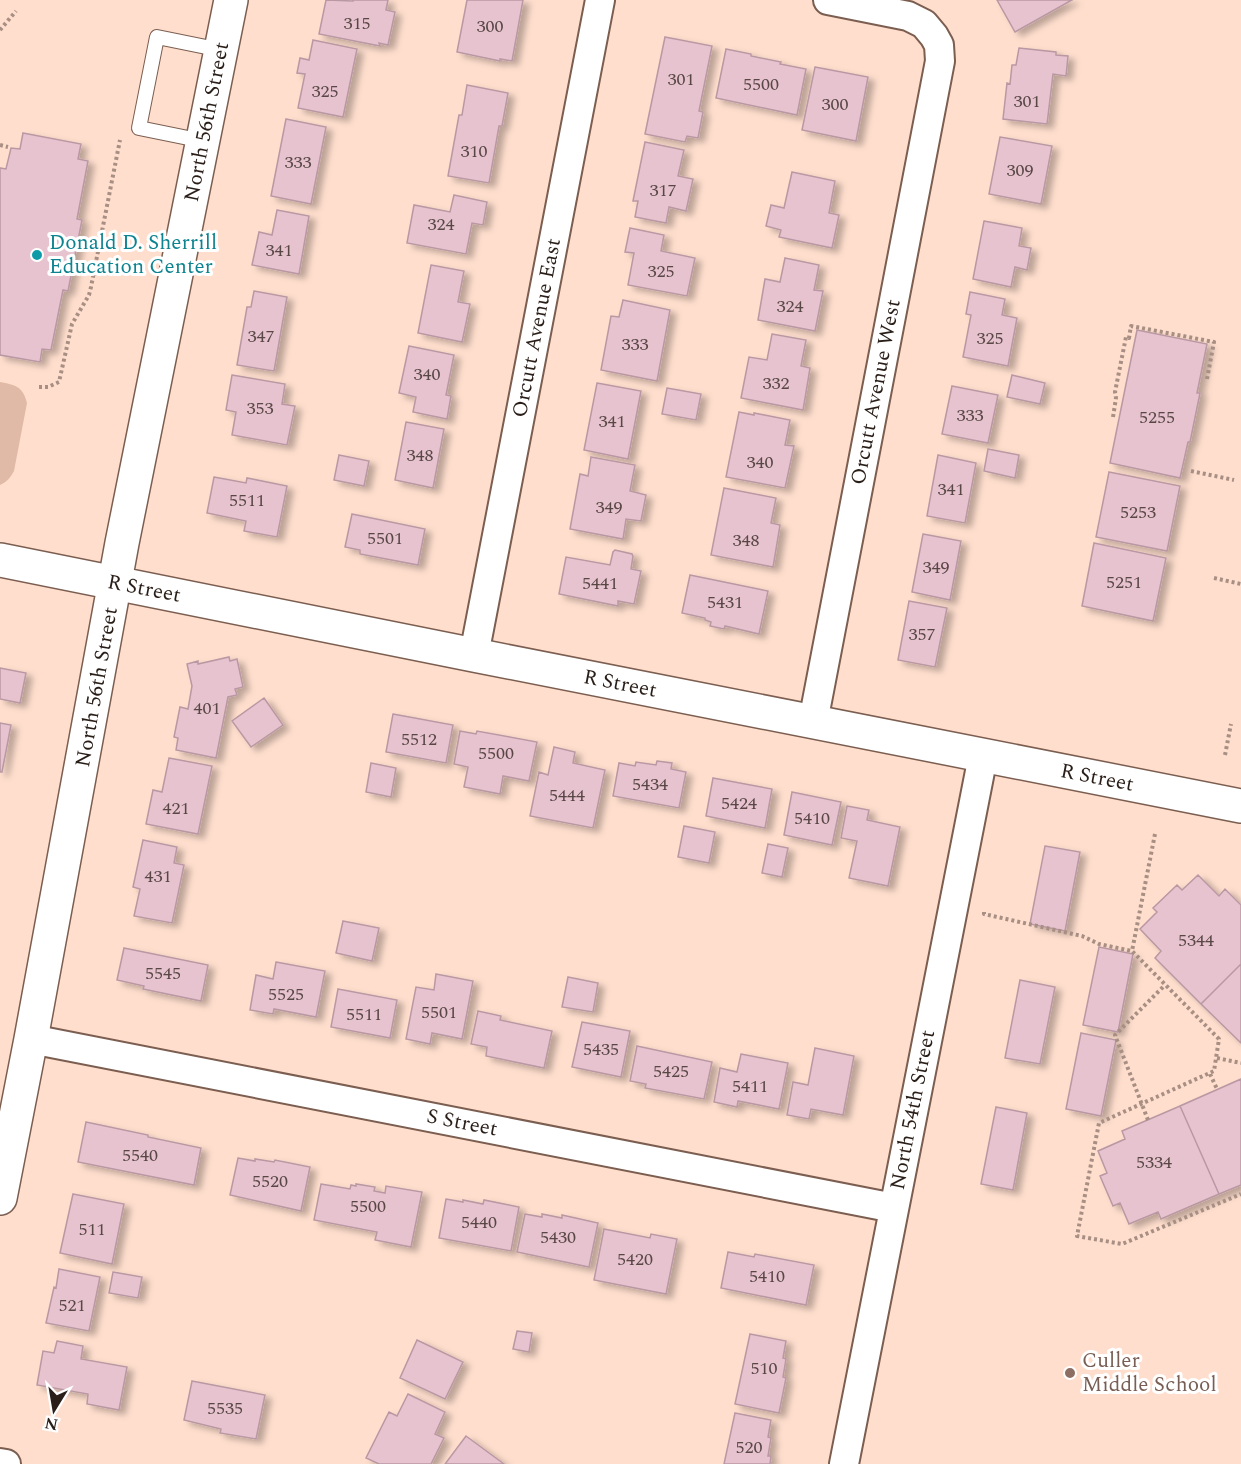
<svg xmlns="http://www.w3.org/2000/svg" width="1241" height="1464" viewBox="0 0 1241 1464" font-family="Spectral,serif">
<style>
.green{fill:#e1baa7}
.building{fill:#e6c3cf;stroke:#ba98a3;stroke-width:1.5;filter:url(#shadow)}
.lines{fill:none;stroke-linecap:round;stroke-linejoin:round}
.service-casing{stroke:#7b5e50;stroke-width:16}
.minor-casing{stroke:#7b5e50;stroke-width:32}
.secondary-casing{stroke:#7b5e50;stroke-width:36}
.path{stroke:#a88f83;stroke-width:4;stroke-dasharray:3 3;stroke-linecap:butt}
.service{stroke:#fff;stroke-width:14}
.minor{stroke:#fff;stroke-width:28}
.secondary{stroke:#fff;stroke-width:33}
.culture-dot{fill:#0f9aa8;stroke:#fff;stroke-width:2}
.education-dot{fill:#8d6e63;stroke:#fff;stroke-width:2}
.labels{text-anchor:middle;dominant-baseline:central;stroke-width:6;stroke-linejoin:round;paint-order:stroke}
.number-label{font-size:18px;fill:#594746}
.street-label{font-size:21px;fill:#2a1e18;stroke:#fff}
.culture-label{font-size:21px;fill:#0d838f;stroke:#fff;text-anchor:start}
.education-label{font-size:21px;fill:#785e54;stroke:#fff;text-anchor:start}
</style>
<defs>
<filter id="shadow"><feDropShadow dx="6" dy="4" stdDeviation="3" flood-color="#0004"/></filter>
</defs>
<rect width="100%" height="100%" fill="#ffdecd"/>
<path class="green" d="M0,382C15,385 23,386 27,403L14,471C10,478 7,482 0,485Z"/>
<path class="building" d="M326,0L353,1V0H388L386,10L395,12L388,45L379,43L380,46L319,34Z
M467,0H523L512,61L500,59V61L457,52Z
M997,0H1072L1015,32Z
M665,37L712,46L699,111L703,112L698,138L687,136L685,142L645,134Z
M313,40L357,49L343,117L298,108L305,74L297,73L300,58L309,60Z
M1019,48L1056,52V55L1068,56L1066,76L1053,74L1047,124L1003,119L1007,83L1010,84L1012,65H1016Z
M726,49L751,54V56L781,62L780,64L806,69L797,115L716,98Z
M815,67L868,77L856,141L802,130Z
M467,85L508,93L502,126H499L489,183L448,176L459,115H462Z
M286,119L326,127L311,204L271,196Z
M23,133L81,144L78,159L88,161L77,219L82,220L68,291L63,290L51,350L42,349L40,362L0,355V168L6,169L11,148L20,149Z
M1000,137L1052,146L1041,204L989,194Z
M645,142L684,150L678,176L693,179L686,211L669,207L666,223L635,217L638,201H633Z
M792,172L835,181L829,213L839,215L832,248L779,237L781,230L766,226L771,205L784,208Z
M454,195L487,202L483,225L472,223L466,254L407,243L414,205L450,212Z
M277,210L309,216L299,274L252,265L259,232L272,235Z
M984,221L1022,228L1019,246L1031,248L1027,270L1015,267L1011,287L973,279Z
M630,228L664,235L661,251L695,258L687,296L628,285L634,253L625,252Z
M785,258L819,265L814,290L823,291L815,331L758,320L765,279L780,282Z
M431,265L464,271L458,302L470,304L462,342L418,333Z
M254,291L287,297L274,371L237,365L247,307H251Z
M970,292L1005,299L1002,315L1017,318L1008,366L963,357L971,315L966,314Z
M623,300L670,310L657,381L601,370L611,316L619,317Z
M1137,330L1207,344L1197,393H1200L1190,442H1188L1180,478L1110,463Z
M772,334L806,340L801,366L810,368L803,410L741,398L749,357L767,360Z
M409,346L454,355L446,395L451,396L447,419L413,412L416,397L399,393Z
M232,375L285,384L282,404L295,406L287,445L232,435L236,412L226,410Z
M1012,375L1045,383L1040,404L1007,397Z
M597,383L641,391L628,459L584,450Z
M952,386L998,395L988,443L942,434Z
M667,388L701,394L696,420L662,414Z
M739,412L754,415V413L790,420L785,445L794,446L785,488L726,477Z
M406,422L444,429L433,488L395,480Z
M988,449L1019,455L1015,478L984,471Z
M339,455L369,461L364,486L334,480Z
M938,455L976,463L965,523L927,516Z
M591,457L635,465L630,491L646,495L641,521L626,519L623,539L570,529L580,474L588,476Z
M1109,472L1180,486L1167,551L1096,537Z
M214,477L246,483L247,478L287,486L277,537L244,531L246,521L207,513Z
M724,488L776,498L771,523L780,525L773,567L711,555Z
M352,514L425,529L418,565L360,554V550L345,547Z
M923,534L961,541L950,600L912,592Z
M1094,543L1166,558L1153,621L1082,606Z
M615,550L632,554L633,556L631,569L641,571L634,604L618,601V606L559,594L566,557L610,565L613,552Z
M690,575L768,591L759,634L725,626L724,629L710,626L711,622L705,620V618L682,613Z
M909,601L947,608L935,667L898,660Z
M229,657L230,661L237,659L243,687L235,689L237,695L228,697L216,758L176,750L178,738L174,737L180,707L188,709L192,686L187,664L198,661V664Z
M0,668L26,673L20,703L0,699Z
M264,698L283,725L251,747L232,721Z
M393,714L453,725L446,763L386,752Z
M0,723L11,725L2,772H0Z
M460,731L476,734L477,731L537,742L529,781L503,776L500,794L464,787L468,767L454,764Z
M554,747L575,752L573,763L605,770L593,828L530,816L539,772L548,775Z
M169,758L212,766L198,834L146,824L153,790L162,792Z
M657,761L672,763L671,769L686,772L679,808L613,796L619,763L635,766L636,762L656,765Z
M371,763L396,768L391,797L366,792Z
M713,778L772,789L765,828L706,816Z
M792,792L841,802L832,845L784,835Z
M847,806L869,810L867,820L900,827L888,886L849,878L857,841L841,838Z
M684,826L715,832L709,863L678,857Z
M143,840L177,847L174,863L184,865L172,923L134,916L140,889L133,887Z
M768,844L788,848L782,877L762,873Z
M1045,846L1080,852L1065,931L1030,924Z
M1198,875L1219,896L1225,889L1241,905V964L1201,1004L1155,958L1161,951L1140,929L1157,912L1153,908L1177,885L1182,890Z
M343,921L379,928L372,961L336,953Z
M1099,947L1133,954L1118,1032L1083,1025Z
M124,948L208,965L201,1001L143,989L144,986L117,980Z
M276,962L325,971L316,1017L274,1009L273,1014L250,1010L256,975L273,979Z
M1241,964V1043L1201,1004Z
M436,974L473,981L462,1039L432,1033L430,1044L406,1039L416,987L434,990Z
M568,977L598,983L593,1012L562,1007Z
M1020,980L1055,987L1040,1064L1005,1058Z
M338,989L397,1000L390,1038L331,1027Z
M478,1011L501,1016L500,1020L552,1031L544,1068L486,1056L487,1047L471,1044Z
M582,1022L630,1031L621,1077L572,1067Z
M1081,1033L1116,1040L1101,1116L1066,1109Z
M637,1046L712,1062L704,1099L645,1088L646,1084L630,1081Z
M815,1048L854,1056L843,1115L811,1109L809,1119L787,1115L793,1082L808,1085Z
M741,1054L788,1063L779,1109L738,1101L737,1107L714,1102L720,1068L737,1072Z
M1241,1079V1185L1219,1194L1180,1106Z
M1180,1106L1219,1194L1161,1219L1158,1212L1129,1224L1120,1203L1113,1206L1100,1176L1107,1173L1098,1151L1125,1139L1122,1131Z
M996,1107L1027,1113L1013,1190L981,1184Z
M86,1122L148,1135V1137L201,1148L194,1185L78,1162Z
M238,1158L255,1161V1159L274,1162L275,1160L310,1167L301,1211L230,1195Z
M321,1184L350,1189L351,1185L356,1186V1184L375,1187L374,1191L385,1193L386,1186L422,1192L411,1247L375,1240L377,1232L314,1220Z
M73,1194L124,1204L112,1264L60,1253Z
M446,1199L463,1202V1200L483,1204L484,1200L519,1207L511,1251L439,1238Z
M525,1214L542,1217V1214L562,1218V1215L598,1223L589,1267L517,1252Z
M604,1229L650,1238L651,1234L677,1239L666,1294L594,1280Z
M728,1252L754,1257L755,1254L814,1265L806,1305L721,1288Z
M59,1269L100,1277L89,1331L46,1323L54,1287L56,1288Z
M113,1272L142,1277L138,1298L109,1293Z
M517,1331L532,1333L529,1352L513,1349Z
M750,1334L786,1341L783,1358L786,1359L783,1377L786,1378L779,1413L735,1404Z
M417,1340L463,1362L445,1399L400,1378Z
M57,1341L83,1346L81,1359L127,1367L119,1410L87,1404L88,1394L37,1385L43,1351L54,1353Z
M192,1381L265,1395L256,1439L220,1433L221,1429L184,1420Z
M408,1394L445,1412L435,1434L444,1438L431,1464H379L366,1458L389,1412L397,1416Z
M735,1413L771,1420L768,1437L771,1438L768,1456H771L770,1464H724Z
M466,1436L504,1464H445Z"/>
<g class="lines">
<defs>
<path id="service" d="M203,141L139,128L157,37L221,50"/>
<path id="minor" d="M474,655L600,0
M813,722L940,61L939,45L934,36L924,24L908,16L828,0
M31,1039L894,1208
M0,1463L6,1464
M844,1464L983,756"/>
<path id="secondary" d="M0,560L474,655L1241,806
M0,1198L31,1039L122,543L231,0"/>
</defs>
<use href="#service" class="service-casing"/>
<use href="#minor" class="minor-casing"/>
<use href="#secondary" class="secondary-casing"/>
<path class="path" d="M0,30L16,11
M0,145L8,147
M39,387H48L59,382L72,324L89,295L91,287L120,140
M1113,417L1116,398L1115,392L1126,337L1129,338L1131,326L1214,342L1207,379
M1191,471L1234,480
M1214,578L1241,584
M1225,755L1231,724
M1155,834L1132,951L1219,1039L1214,1071L1099,1123L1077,1236L1122,1244L1241,1194
M984,912V914L1082,936L1099,944L1132,951
M1217,1058L1241,1063
M1210,1074L1217,1089
M1148,1120L1115,1035L1165,985"/>
<use href="#service" class="service"/>
<use href="#minor" class="minor"/>
<use href="#secondary" class="secondary"/>
</g>
<circle class="culture-dot" cx="37" cy="255" r="6"/>
<circle class="education-dot" cx="1070" cy="1373" r="6"/>
<g class="labels">
<g class="number-label">
<text x="357" y="23">315</text>
<text x="490" y="26">300</text>
<text x="681" y="79">301</text>
<text x="761" y="84">5500</text>
<text x="325" y="91">325</text>
<text x="1027" y="101">301</text>
<text x="835" y="104">300</text>
<text x="474" y="151">310</text>
<text x="298" y="162">333</text>
<text x="1020" y="170">309</text>
<text x="663" y="190">317</text>
<text x="441" y="224">324</text>
<text x="279" y="250">341</text>
<text x="661" y="271">325</text>
<text x="790" y="306">324</text>
<text x="261" y="336">347</text>
<text x="990" y="338">325</text>
<text x="635" y="344">333</text>
<text x="427" y="374">340</text>
<text x="776" y="383">332</text>
<text x="260" y="408">353</text>
<text x="970" y="415">333</text>
<text x="1157" y="417">5255</text>
<text x="612" y="421">341</text>
<text x="420" y="455">348</text>
<text x="760" y="462">340</text>
<text x="951" y="489">341</text>
<text x="247" y="500">5511</text>
<text x="609" y="507">349</text>
<text x="1138" y="512">5253</text>
<text x="385" y="538">5501</text>
<text x="746" y="540">348</text>
<text x="936" y="567">349</text>
<text x="1124" y="582">5251</text>
<text x="600" y="583">5441</text>
<text x="725" y="602">5431</text>
<text x="922" y="634">357</text>
<text x="207" y="708">401</text>
<text x="419" y="739">5512</text>
<text x="496" y="753">5500</text>
<text x="650" y="784">5434</text>
<text x="567" y="795">5444</text>
<text x="739" y="803">5424</text>
<text x="176" y="808">421</text>
<text x="812" y="818">5410</text>
<text x="158" y="876">431</text>
<text x="1196" y="940">5344</text>
<text x="163" y="973">5545</text>
<text x="286" y="994">5525</text>
<text x="439" y="1012">5501</text>
<text x="364" y="1014">5511</text>
<text x="601" y="1049">5435</text>
<text x="671" y="1071">5425</text>
<text x="750" y="1086">5411</text>
<text x="140" y="1155">5540</text>
<text x="1154" y="1162">5334</text>
<text x="270" y="1181">5520</text>
<text x="368" y="1206">5500</text>
<text x="479" y="1222">5440</text>
<text x="92" y="1229">511</text>
<text x="558" y="1237">5430</text>
<text x="635" y="1259">5420</text>
<text x="767" y="1276">5410</text>
<text x="72" y="1305">521</text>
<text x="764" y="1368">510</text>
<text x="225" y="1408">5535</text>
<text x="749" y="1447">520</text>
</g>
<g class="street-label">
<text transform="translate(207 122) rotate(-79)">North 56th Street</text>
<text transform="translate(537 328) rotate(-79)">Orcutt Avenue East</text>
<text transform="translate(876 392) rotate(-79)">Orcutt Avenue West</text>
<text transform="translate(144 589) rotate(11)">R Street</text>
<text transform="translate(620 684) rotate(11)">R Street</text>
<text transform="translate(97 687) rotate(-80)">North 56th Street</text>
<text transform="translate(1097 778) rotate(11)">R Street</text>
<text transform="translate(913 1110) rotate(-79)">North 54th Street</text>
<text transform="translate(462 1123) rotate(11)">S Street</text>
</g>
<g class="culture-label">
<text x="49" y="243">Donald D. Sherrill<tspan x="49" dy="24">Education Center</tspan></text>
</g>
<g class="education-label">
<text x="1082" y="1361">Culler<tspan x="1082" dy="24">Middle School</tspan></text>
</g>
</g>
<g transform="translate(54 1410) rotate(191)" stroke="#ffffff" stroke-width="4.5" paint-order="stroke">
<path d="M0-4.5L10 22L0 15L-10 22Z" fill="#2a1e18"/>
<text y="-9" font-size="16" font-weight="bold" text-anchor="middle" fill="#2a1e18">N</text>
</g>
</svg>
